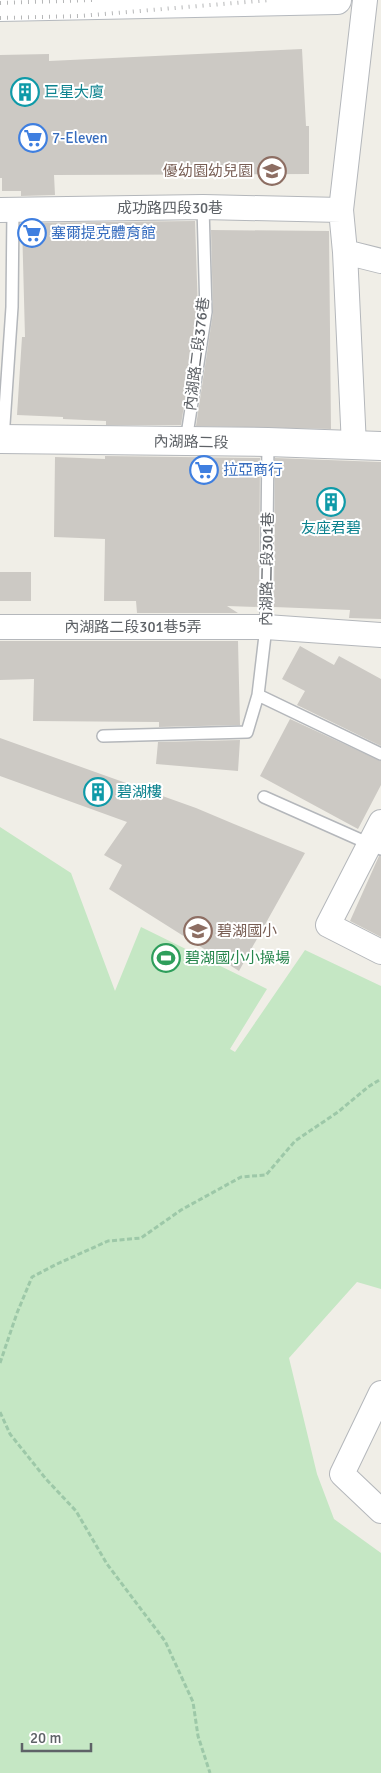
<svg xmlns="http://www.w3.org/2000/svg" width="381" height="1773" viewBox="0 0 381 1773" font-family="Signika,'Noto Sans TC',sans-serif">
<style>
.green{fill:#c5e7c4}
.building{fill:#ccc9c4}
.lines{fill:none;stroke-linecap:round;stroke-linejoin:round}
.service-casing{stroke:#b4b7bb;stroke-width:14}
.minor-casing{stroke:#b4b7bb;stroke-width:26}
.tertiary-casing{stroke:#b4b7bb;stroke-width:30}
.secondary-casing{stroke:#b5b9be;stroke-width:30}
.path{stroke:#9dc8a8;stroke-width:3;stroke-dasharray:5 2.5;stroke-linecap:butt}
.service{stroke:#fff;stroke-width:11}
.minor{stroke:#fff;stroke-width:24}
.tertiary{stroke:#fff;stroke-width:28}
.secondary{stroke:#fff;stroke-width:28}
.rail{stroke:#b5b6b7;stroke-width:4;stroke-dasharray:1 6;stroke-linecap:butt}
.labels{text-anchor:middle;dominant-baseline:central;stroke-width:4;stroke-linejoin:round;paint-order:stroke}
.culture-label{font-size:15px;fill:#0d838f;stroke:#fff;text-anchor:start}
.shop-label{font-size:15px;fill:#366cbe;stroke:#fff;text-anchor:start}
.education-label{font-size:15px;fill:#785e54;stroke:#fff;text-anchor:end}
.street-label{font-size:15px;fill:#5e6267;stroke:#fff}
.leisure-label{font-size:15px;fill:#27864d;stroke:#fff;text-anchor:start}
</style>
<rect width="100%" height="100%" fill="#f0eee7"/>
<path class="green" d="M0,827L71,873L115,991L141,927L267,989L230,1049L235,1052L305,950L381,986V1289L357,1282L289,1358L317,1474L334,1519L381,1553V1773H0Z"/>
<path class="building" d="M302,49L306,126H309V174L54,175L55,195L21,196V191H2V178H0V55L49,54V61Z
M195,221L198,312L181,425H106V421L63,419V417L17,415L22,337H25L22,223Z
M211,230L329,231L331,429L196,426L213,313Z
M105,456L260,458L259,607L227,606L238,613H137L136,601H104L105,539L54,537L55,457L105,459Z
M275,458L381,462V619L349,618L350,610L274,607Z
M0,572H31V601H0Z
M0,641H238L240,725L159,727V722L33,721L34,679L0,680Z
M300,646L334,665L339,656L381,679V746L297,705L305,691L282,679Z
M290,719L381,761V785L358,829L260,776Z
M0,738L196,808L234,824L233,826L234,824L305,853L239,971L109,889L122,865L104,855L127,822L0,776Z
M240,740L238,771L156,764L158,742Z
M379,856H381V937L350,921Z"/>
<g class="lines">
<defs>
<path id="service" d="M3,439L12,307L13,210
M186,441L206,312L203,207
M258,695L381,754
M103,736L247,732L258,695L266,627L268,442
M264,797L381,849"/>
<path id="minor" d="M0,210L203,207L341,210
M345,252L381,261
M354,446L345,252L341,210L365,0
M0,627H266L381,635
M381,822L328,925L381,952
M381,1393L342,1474L381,1511"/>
<path id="tertiary" d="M0,439L268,442L381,446"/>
<path id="secondary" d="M0,7L337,0"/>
</defs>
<use href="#service" class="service-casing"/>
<use href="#minor" class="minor-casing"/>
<use href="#tertiary" class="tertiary-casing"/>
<use href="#secondary" class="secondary-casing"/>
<path class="path" d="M0,1363L17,1313L32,1277L57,1264L108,1241L141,1238L181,1210L241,1177L266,1175L295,1141L338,1112L368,1087L381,1079
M0,1412L10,1434L46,1479L76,1511L107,1564L165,1641L193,1702L198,1736L210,1773"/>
<use href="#service" class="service"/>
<use href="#minor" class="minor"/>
<use href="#tertiary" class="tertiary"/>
<use href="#secondary" class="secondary"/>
<path class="rail" d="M0,3L92,0
M0,18L80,16L270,0"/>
</g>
<defs>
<symbol id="building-ring" viewBox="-11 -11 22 22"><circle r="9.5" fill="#fff" stroke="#0f9aa8" stroke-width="1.5"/><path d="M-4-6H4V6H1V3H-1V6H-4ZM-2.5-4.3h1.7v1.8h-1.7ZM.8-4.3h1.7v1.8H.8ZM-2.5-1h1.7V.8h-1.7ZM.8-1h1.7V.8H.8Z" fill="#0f9aa8"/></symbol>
<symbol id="supermarket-ring" viewBox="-11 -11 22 22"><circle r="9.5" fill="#fff" stroke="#3f7fe0" stroke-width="1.5"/><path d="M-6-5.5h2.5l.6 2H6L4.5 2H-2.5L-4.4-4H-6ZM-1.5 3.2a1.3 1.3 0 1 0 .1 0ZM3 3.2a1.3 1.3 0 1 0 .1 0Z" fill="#3f7fe0"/></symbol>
<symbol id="school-ring" viewBox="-11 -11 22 22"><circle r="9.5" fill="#fff" stroke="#8d6e63" stroke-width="1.5"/><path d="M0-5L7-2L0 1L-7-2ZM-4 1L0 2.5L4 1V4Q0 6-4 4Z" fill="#8d6e63"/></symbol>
<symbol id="stadium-ring" viewBox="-11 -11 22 22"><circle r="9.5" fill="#fff" stroke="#2e9e5b" stroke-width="1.5"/><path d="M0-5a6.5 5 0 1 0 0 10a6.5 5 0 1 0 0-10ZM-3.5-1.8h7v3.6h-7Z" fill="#2e9e5b"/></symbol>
</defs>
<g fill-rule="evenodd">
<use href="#building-ring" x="9" y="76" width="32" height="32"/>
<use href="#supermarket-ring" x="17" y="122" width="32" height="32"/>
<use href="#school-ring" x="256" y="155" width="32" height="32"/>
<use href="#supermarket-ring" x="16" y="217" width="32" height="32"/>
<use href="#supermarket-ring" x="188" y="454" width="32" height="32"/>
<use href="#building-ring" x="315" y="486" width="32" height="32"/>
<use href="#building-ring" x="82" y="776" width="32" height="32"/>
<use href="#school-ring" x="182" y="915" width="32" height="32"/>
<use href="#stadium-ring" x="150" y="942" width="32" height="32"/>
</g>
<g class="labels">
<g class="culture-label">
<text x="44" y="92">巨星大廈</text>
<text x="331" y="528" text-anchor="middle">友座君碧</text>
<text x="117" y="792">碧湖樓</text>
</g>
<g class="shop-label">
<text x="52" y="138">7-Eleven</text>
<text x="51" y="233">塞爾提克體育館</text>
<text x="223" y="470">拉亞商行</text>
</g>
<g class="education-label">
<text x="253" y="171">優幼園幼兒園</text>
<text x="217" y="931" text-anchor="start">碧湖國小</text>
</g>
<g class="street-label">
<text x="170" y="208">成功路四段30巷</text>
<text transform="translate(197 354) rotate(-83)">內湖路二段376巷</text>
<text transform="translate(191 442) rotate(1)">內湖路二段</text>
<text transform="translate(267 569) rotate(-89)">內湖路二段301巷</text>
<text x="133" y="627">內湖路二段301巷5弄</text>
</g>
<g class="leisure-label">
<text x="185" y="958">碧湖國小小操場</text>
</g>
</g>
<path d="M22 1743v8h69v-8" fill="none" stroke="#5e6267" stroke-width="2.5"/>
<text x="30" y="1743" font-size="15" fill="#5e6267" stroke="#ffffff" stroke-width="4" paint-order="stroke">20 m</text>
</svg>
